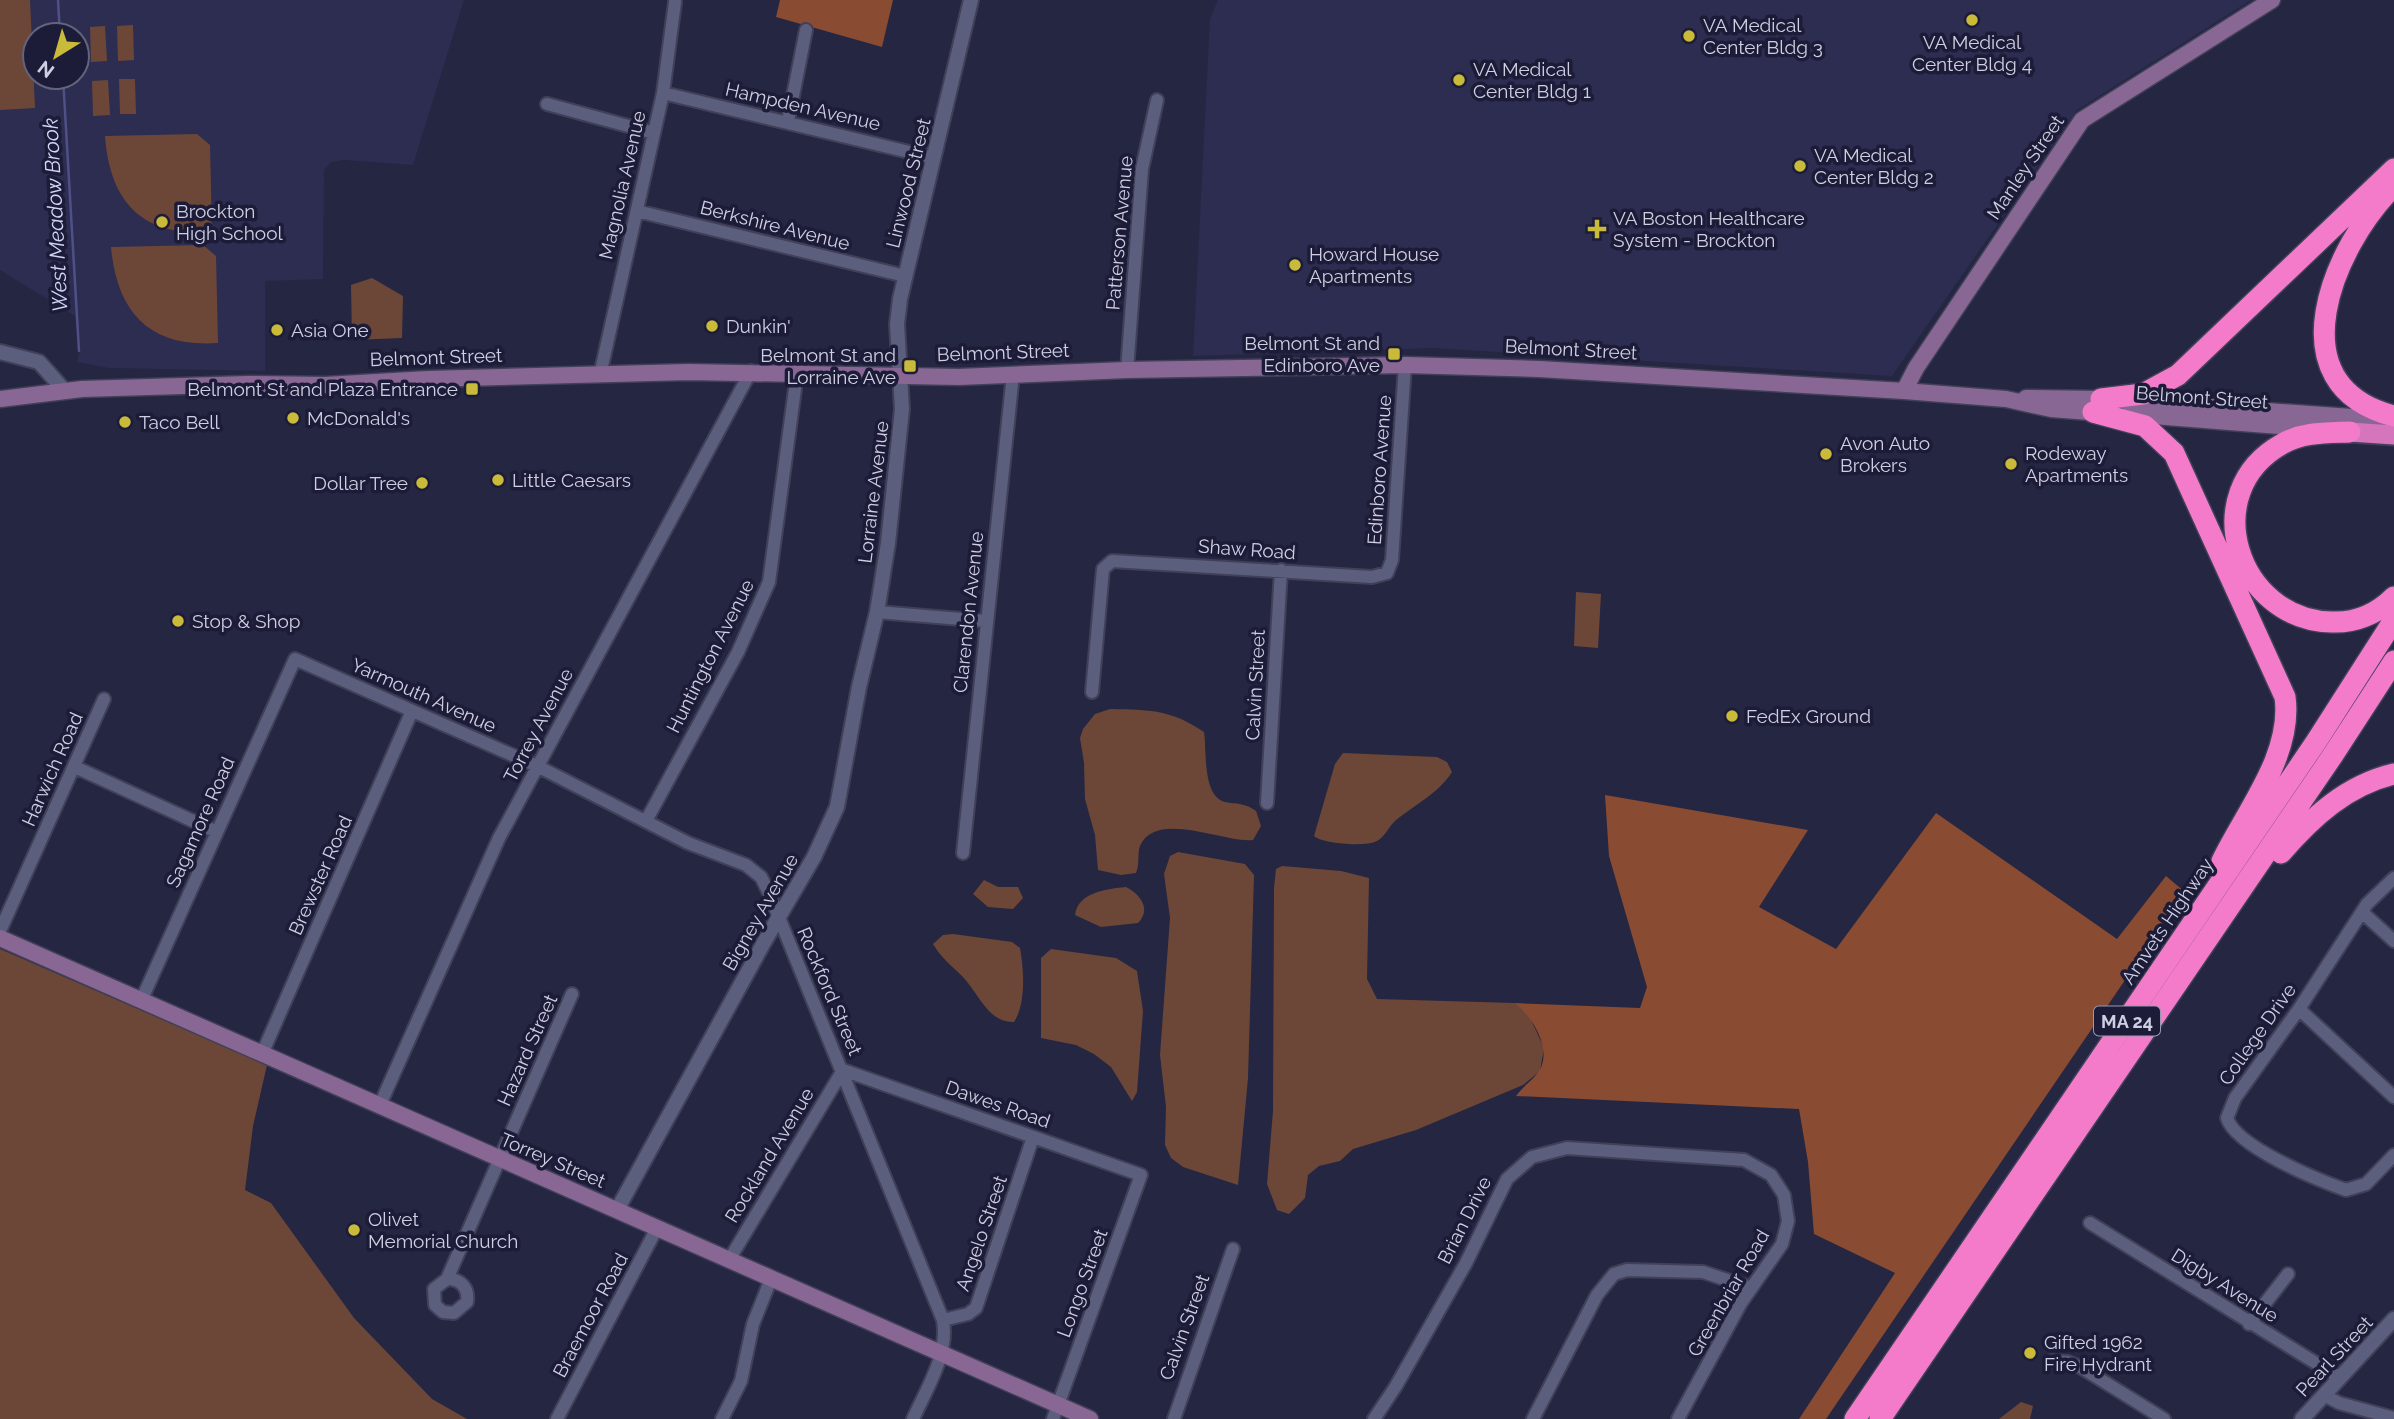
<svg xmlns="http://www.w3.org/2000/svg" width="2394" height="1419" viewBox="0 0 2394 1419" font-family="Raleway,sans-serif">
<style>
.built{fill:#2c2d50;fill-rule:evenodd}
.green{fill:#6c4738}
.forest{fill:#894b32}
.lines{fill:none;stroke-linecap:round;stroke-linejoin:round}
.stream{stroke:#505089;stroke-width:2.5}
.minor-casing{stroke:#414058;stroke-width:16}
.tertiary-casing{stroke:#414058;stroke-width:18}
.secondary-casing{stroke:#414058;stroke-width:19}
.trunk-casing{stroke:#414058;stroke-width:23}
.motorway-casing{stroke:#414058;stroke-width:24}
.minor{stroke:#5c5e7e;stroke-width:12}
.tertiary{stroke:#5c5e7e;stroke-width:14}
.secondary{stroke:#896795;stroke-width:16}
.trunk{stroke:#d575bb;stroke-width:19}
.motorway{stroke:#f37bca;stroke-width:21}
.poi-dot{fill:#caba3a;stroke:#1c1c38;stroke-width:2.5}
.labels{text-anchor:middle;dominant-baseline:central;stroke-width:7;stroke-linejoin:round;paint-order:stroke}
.shield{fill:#1c1c38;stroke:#9999af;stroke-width:2}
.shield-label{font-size:18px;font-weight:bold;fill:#cecfe2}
.poi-label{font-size:19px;fill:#cecfe2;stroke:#1c1c38;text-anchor:start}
.street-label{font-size:19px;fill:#cecfe2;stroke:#1c1c38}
.water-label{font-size:21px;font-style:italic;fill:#d4d7fa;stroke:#1c1c38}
</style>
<rect width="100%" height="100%" fill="#252642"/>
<path class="built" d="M0,0H464L413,165L344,160L331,162L324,170L323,279L265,281V371L108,368L77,362L80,351L75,316L0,270ZM35,35H77V77H35Z
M1218,0H2251L2077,110L1892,376L1432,348L1193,356L1210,19Z"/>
<path class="green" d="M0,0H30L35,108L0,110Z
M133,25L134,60L118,61L117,26Z
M105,26L107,61L91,62L90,27Z
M119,79H135L136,114H120Z
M108,80L110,115L93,116L92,81Z
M197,134L210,145L212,232C143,237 110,203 105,136Z
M203,245L216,256L218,343C150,348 117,313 111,247Z
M372,278L403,296L402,338L352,340L351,285Z
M1576,592L1601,594L1598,648L1574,646Z
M1110,709C1150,710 1170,709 1204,732C1207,751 1202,796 1225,802C1236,804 1246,803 1256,811L1261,826L1253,840C1227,844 1156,809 1140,846C1137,854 1140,864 1136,873L1121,875L1098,870L1095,835L1085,799L1084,763L1080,738L1083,729L1095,714Z
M1343,753L1437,757L1447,762L1452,772C1438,794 1414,805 1395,821C1388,827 1386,836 1377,841C1366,847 1323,844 1314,836L1335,764Z
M1178,852L1245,864L1254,875L1248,1078L1238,1185L1183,1167L1171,1158L1165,1145L1166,1107L1160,1055L1170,918L1164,874L1170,856Z
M1282,866L1341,871L1369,878L1367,979L1377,999L1514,1003L1527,1011L1544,1048L1540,1071L1523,1085L1416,1130L1353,1149L1340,1161L1319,1166L1308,1175L1305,1198L1289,1214L1277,1210L1267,1184L1273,1111L1274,888L1276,869Z
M984,880L998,887H1018L1023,898L1013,909L988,907L973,894Z
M1126,887C1140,894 1152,909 1138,923L1101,927L1075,915C1078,892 1107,889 1126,887Z
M953,934L1012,942L1020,948C1024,970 1026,1004 1014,1022C988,1023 978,992 962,976C951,965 942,959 933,944L943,935Z
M0,949L267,1065L253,1126L245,1190L271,1203L354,1318L432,1399L467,1419H0Z
M1051,949L1116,958L1137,971L1143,1011L1137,1092L1132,1101L1111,1067L1094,1054L1076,1045L1041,1038V958Z
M2021,1402L2033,1406L2030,1419H1999Z"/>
<path class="forest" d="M780,0H893L882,47L776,17Z
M1605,795L1808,830L1759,907L1836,949L1936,813L2117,939L2166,876L2185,892L1826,1419H1799L1895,1273L1814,1234L1808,1162L1799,1109L1516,1096C1522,1087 1533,1080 1539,1071C1553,1050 1532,1015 1514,1003L1640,1008L1647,987L1609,856Z"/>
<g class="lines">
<path class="stream" d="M58,0L60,35
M63,77L79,351"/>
<defs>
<path id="minor" d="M663,93L934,158
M547,104L654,133
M788,121L806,30
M637,211L905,276
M1127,370L1142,169L1157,100
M600,375L663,93L675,2
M877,612L985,621
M1092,692L1103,569L1112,561L1372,577L1387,573L1392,560L1405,365
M75,767L217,832
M1267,803L1281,570
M646,821L738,652L769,582L797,374
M963,853L1013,374
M2394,878L2367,904L2299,1009L2235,1098L2227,1118C2236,1147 2318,1180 2346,1190L2366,1184L2394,1155
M2362,912L2394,941
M0,931L104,699
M141,1001L295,659L537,766L688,843L746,865L761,877L769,893L943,1320C949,1354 927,1388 913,1419
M2299,1009L2394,1097
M262,1054L412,711
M379,1107L499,838L751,371
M2090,1223L2340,1378
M729,1260L843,1070L1141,1175L1053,1419
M447,1279C461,1279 469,1288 467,1302L454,1313L443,1312L435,1305L434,1289L447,1279L572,994
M943,1320L968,1314L976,1308L1033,1137
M2249,1324L2288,1274
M2052,1361L2068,1362L2082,1368L2164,1419
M2324,1395L2339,1403L2394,1418
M557,1419L657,1228
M722,1419L741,1381L753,1324L771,1279
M1174,1419L1233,1249
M1374,1419L1396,1386L1466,1263L1507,1179L1532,1157L1567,1148L1744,1160L1771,1175L1784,1195L1788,1221L1782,1244L1741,1303L1678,1419
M1533,1419L1597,1295L1614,1274L1627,1270L1703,1272L1751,1288"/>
<path id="tertiary" d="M0,352L39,362L64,390
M617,1210L763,944L814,857L837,807L859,687L877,612L888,543L902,409L897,324L900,299L971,0
M2302,1419L2394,1319"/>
<path id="secondary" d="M1904,391L1916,368L2082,120L2272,0
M2026,398L2101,399L2394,420
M0,399L82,389L248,384L325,385L428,379L689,372L959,377L1127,370L1405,365L1539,369L1904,391L2006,399L2051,409L2103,413
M2129,414L2316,429
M0,938L1090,1419"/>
<path id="trunk" d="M2350,432L2394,435"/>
<path id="motorway" d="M2394,186C2334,245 2273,385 2394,416
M2101,399L2143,394L2178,375L2394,169
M2093,412L2145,426L2174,453L2285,697C2293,755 2246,811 2222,861
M2350,432C2326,433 2303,432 2282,444C2196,492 2237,620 2332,622C2355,623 2377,614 2394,597
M2281,853C2312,817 2347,785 2394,774
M1855,1419L2316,742L2394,620
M1880,1419L2333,755L2394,661"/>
</defs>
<use href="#minor" class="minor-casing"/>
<use href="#tertiary" class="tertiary-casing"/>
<use href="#secondary" class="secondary-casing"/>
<use href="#trunk" class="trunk-casing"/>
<use href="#motorway" class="motorway-casing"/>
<use href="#minor" class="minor"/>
<use href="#tertiary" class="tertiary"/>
<use href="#secondary" class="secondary"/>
<use href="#trunk" class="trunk"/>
<use href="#motorway" class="motorway"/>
</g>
<g class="poi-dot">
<circle cx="1972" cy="20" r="7"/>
<circle cx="1689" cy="36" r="7"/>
<circle cx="1459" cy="80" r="7"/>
<circle cx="1800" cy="166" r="7"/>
<circle cx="162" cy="222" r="7"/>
<path d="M1593.5 218.5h7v7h7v7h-7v7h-7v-7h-7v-7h7z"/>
<circle cx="1295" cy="265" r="7"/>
<circle cx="712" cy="326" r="7"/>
<circle cx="277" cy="330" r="7"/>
<rect x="1387" y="347" width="14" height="14" rx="3.5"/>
<rect x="903" y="359" width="14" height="14" rx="3.5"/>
<rect x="465" y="382" width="14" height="14" rx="3.5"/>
<circle cx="293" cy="418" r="7"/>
<circle cx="125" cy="422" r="7"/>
<circle cx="1826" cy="454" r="7"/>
<circle cx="2011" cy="464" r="7"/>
<circle cx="498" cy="480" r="7"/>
<circle cx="422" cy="483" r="7"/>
<circle cx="178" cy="621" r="7"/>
<circle cx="1732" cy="716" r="7"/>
<circle cx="354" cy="1230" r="7"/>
<circle cx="2030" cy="1353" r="7"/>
</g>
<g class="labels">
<rect class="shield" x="2094" y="1006.5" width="66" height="29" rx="5"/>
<g class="shield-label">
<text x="2127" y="1021">MA 24</text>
</g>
<g class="poi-label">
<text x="1703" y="25">VA Medical<tspan x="1703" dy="22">Center Bldg 3</tspan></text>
<text x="1972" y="42" text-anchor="middle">VA Medical<tspan x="1972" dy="22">Center Bldg 4</tspan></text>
<text x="1473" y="69">VA Medical<tspan x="1473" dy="22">Center Bldg 1</tspan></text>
<text x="1814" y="155">VA Medical<tspan x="1814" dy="22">Center Bldg 2</tspan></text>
<text x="176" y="211">Brockton<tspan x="176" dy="22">High School</tspan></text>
<text x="1613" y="218">VA Boston Healthcare<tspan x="1613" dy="22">System - Brockton</tspan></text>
<text x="1309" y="254">Howard House<tspan x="1309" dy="22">Apartments</tspan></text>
<text x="726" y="326">Dunkin'</text>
<text x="291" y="330">Asia One</text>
<text x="1380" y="343" text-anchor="end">Belmont St and<tspan x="1380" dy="22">Edinboro Ave</tspan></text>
<text x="896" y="355" text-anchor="end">Belmont St and<tspan x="896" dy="22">Lorraine Ave</tspan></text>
<text x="458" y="389" text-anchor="end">Belmont St and Plaza Entrance</text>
<text x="307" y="418">McDonald's</text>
<text x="139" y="422">Taco Bell</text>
<text x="1840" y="443">Avon Auto<tspan x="1840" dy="22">Brokers</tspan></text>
<text x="2025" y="453">Rodeway<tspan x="2025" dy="22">Apartments</tspan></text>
<text x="512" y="480">Little Caesars</text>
<text x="408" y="483" text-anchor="end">Dollar Tree</text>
<text x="192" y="621">Stop &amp; Shop</text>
<text x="1746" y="716">FedEx Ground</text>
<text x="368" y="1219">Olivet<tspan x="368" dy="22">Memorial Church</tspan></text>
<text x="2044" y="1342">Gifted 1962<tspan x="2044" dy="22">Fire Hydrant</tspan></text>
</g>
<g class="street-label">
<text transform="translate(803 106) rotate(13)">Hampden Avenue</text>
<text transform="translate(2025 167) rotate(-56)">Manley Street</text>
<text transform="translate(908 183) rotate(-76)">Linwood Street</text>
<text transform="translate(622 185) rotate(-77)">Magnolia Avenue</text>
<text transform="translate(775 225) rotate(14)">Berkshire Avenue</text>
<text transform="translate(1119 233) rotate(-85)">Patterson Avenue</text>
<text transform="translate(1571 349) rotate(3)">Belmont Street</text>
<text transform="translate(1003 352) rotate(-2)">Belmont Street</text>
<text transform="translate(436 357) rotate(-2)">Belmont Street</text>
<text transform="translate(2202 397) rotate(4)">Belmont Street</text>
<text transform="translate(1379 470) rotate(-86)">Edinboro Avenue</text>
<text transform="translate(873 492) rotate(-83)">Lorraine Avenue</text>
<text transform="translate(1247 549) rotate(4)">Shaw Road</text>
<text transform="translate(968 612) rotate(-84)">Clarendon Avenue</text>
<text transform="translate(710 656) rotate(-63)">Huntington Avenue</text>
<text transform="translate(1255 685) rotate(-87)">Calvin Street</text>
<text transform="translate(424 695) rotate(24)">Yarmouth Avenue</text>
<text transform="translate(538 725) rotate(-62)">Torrey Avenue</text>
<text transform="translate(52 769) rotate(-66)">Harwich Road</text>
<text transform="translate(200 822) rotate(-66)">Sagamore Road</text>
<text transform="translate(320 875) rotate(-66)">Brewster Road</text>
<text transform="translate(760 912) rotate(-60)">Bigney Avenue</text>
<text transform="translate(2167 921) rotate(-56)">Amvets Highway</text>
<text transform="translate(830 991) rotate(67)">Rockford Street</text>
<text transform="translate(2257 1034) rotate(-55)">College Drive</text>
<text transform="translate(527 1050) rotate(-66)">Hazard Street</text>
<text transform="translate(998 1104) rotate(19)">Dawes Road</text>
<text transform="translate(769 1155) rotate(-59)">Rockland Avenue</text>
<text transform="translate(553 1160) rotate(23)">Torrey Street</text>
<text transform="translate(1464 1220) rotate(-63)">Brian Drive</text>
<text transform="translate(981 1233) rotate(-71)">Angelo Street</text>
<text transform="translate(1082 1283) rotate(-70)">Longo Street</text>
<text transform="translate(2225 1285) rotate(32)">Digby Avenue</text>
<text transform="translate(1728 1293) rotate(-60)">Greenbriar Road</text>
<text transform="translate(590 1315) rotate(-62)">Braemoor Road</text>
<text transform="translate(1184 1327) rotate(-70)">Calvin Street</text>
<text transform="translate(2334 1356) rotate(-47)">Pearl Street</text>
</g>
<g class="water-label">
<text transform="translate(55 215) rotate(-93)">West Meadow Brook</text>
</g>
</g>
<g transform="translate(56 56) rotate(217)"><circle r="33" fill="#1c1c38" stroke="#63647c" stroke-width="2"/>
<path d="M0-5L12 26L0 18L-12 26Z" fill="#caba3a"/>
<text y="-10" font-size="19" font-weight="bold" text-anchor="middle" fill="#cecfe2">N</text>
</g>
</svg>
